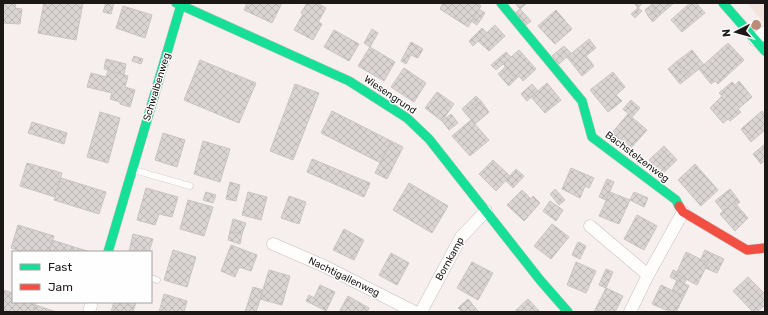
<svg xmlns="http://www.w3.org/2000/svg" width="768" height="315" viewBox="0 0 768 315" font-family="Rubik,sans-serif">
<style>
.built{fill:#f1e3dd}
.building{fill:url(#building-cross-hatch);stroke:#c9c4c2}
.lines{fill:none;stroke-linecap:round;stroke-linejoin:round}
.lane-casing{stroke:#c4bfbd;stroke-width:7}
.street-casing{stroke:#c4bfbd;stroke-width:13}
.fast-casing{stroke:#c4bfbd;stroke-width:10}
.jam-casing{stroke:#c4bfbd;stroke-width:10}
.lane{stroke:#fefdfc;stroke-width:6}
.street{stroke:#fefdfc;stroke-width:12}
.fast{stroke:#16e098;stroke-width:9}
.jam{stroke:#f24e42;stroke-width:9}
.tree{fill:#bb8c78}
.labels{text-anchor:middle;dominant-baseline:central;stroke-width:3;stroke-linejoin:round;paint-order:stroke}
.street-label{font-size:10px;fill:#1c1817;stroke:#fefefe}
</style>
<defs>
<pattern id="building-cross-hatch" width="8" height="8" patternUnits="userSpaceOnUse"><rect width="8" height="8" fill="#dad5d3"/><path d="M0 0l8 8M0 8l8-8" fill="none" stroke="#bab6b4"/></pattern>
</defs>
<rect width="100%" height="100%" fill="#f6efed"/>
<path class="built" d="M747,3H765V24Z"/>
<path class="building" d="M3,3H16L15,8L22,9L20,24L3,23Z
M44,3H83L76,40L38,33Z
M106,3H114L111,14L103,12Z
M247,3H282L272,23L244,10Z
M307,3H317L326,8L318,22L322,24L313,40L294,30L303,14L301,13Z
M443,3H477L481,6L468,27L440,9Z
M515,3H527L520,9Z
M634,3H643L638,8Z
M654,3H674L660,15L651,5Z
M690,3H696L705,13L682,32L671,20Z
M651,5L656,11L648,16L645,10Z
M123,6L152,15L145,38L116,28Z
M638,8L642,11L635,18L631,14Z
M479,9L485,13L477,25L471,21Z
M520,9L531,21L526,25L515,13Z
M556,10L572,29L555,44L538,26Z
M656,11L660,15L653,22L648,16Z
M495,25L505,36L489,51L478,41Z
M482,28L487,33L473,46L469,41Z
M372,29L378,33L370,47L364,43Z
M334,30L359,44L349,61L324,47Z
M589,39L596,48L586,56L594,66L582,76L567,57Z
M411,42L423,49L418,58L411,55L406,64L401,61Z
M728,43L744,60L718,84L715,81L711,84L699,69Z
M564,46L571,53L559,64L552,56Z
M370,47L395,62L384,81L358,66Z
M519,50L536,69L523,81L519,76L516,79L503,64Z
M692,50L704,65L689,77L676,62Z
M506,52L511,57L496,70L491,65Z
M134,56L143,59L141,64L132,61Z
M106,59L126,64L124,75L104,69Z
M200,60L256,83L239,123L184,100Z
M676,62L689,77L680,84L668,69Z
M505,67L516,79L509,86L498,74Z
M404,68L426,83L414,102L391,87Z
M108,70L128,76L125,87L135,90L130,107L120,104V102L110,99L112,93L87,87L91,73L106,77Z
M613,72L625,87L616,95L622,101L608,112L590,90Z
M739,81L752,97L738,109L741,112L730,121L728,119L723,123L710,108L722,96L719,93L732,82L735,85Z
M547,83L561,100L545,113L531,97Z
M295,84L319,93L293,160L270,151Z
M532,84L538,91L527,101L521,94Z
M437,92L454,104L442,121L425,108Z
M476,96L481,101L466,114L462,109Z
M631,100L640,108L632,117L623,109Z
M481,101L489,112L475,124L466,114Z
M332,111L391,141L381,163L321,133Z
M762,111L765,115V130L751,142L741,129Z
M100,112L120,118L108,163L87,157Z
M451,114L458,123L449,130L442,121Z
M628,114L647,130L629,150L611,134Z
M471,120L489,140L470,156L452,136Z
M32,122L67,133L64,144L28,133Z
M163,133L185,140L177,167L155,160Z
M203,141L230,149L220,182L194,174Z
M391,141L403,147L387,179L375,173Z
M765,144V160L761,164L753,154Z
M664,146L677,160L662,174L649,160Z
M312,159L370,183L364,197L307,172Z
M493,160L510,176L496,191L479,174Z
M27,163L62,173L55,197L20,186Z
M695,164L718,190L701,206L678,180Z
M571,168L594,178L589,188L585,186L580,198L562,189Z
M516,169L524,176L513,188L506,181Z
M61,178L106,192L99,214L54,200Z
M607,179L614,182L606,200L599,197Z
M230,182L240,185L236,201L226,199Z
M409,183L448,206L432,233L393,210Z
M146,188L178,197L172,217L159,214L155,225L137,220Z
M555,189L565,200L559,205L550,194Z
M730,189L740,202L736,205L734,202L723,211L715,201Z
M522,190L531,199L533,196L540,203L524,221L507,205Z
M206,192L216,195L213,203L203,200Z
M248,192L267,197L261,220L242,215Z
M610,192L630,200L619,224L599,216Z
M634,192L648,198L644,207L630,200Z
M289,196L306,202L299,224L281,218Z
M188,200L213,207L204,236L180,229Z
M550,201L563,210L556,221L543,211Z
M734,202L748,218L735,231L720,214Z
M637,215L657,226L644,250L624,239Z
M233,219L246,223L242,234L230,231Z
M552,224L569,237L551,259L534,246Z
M18,225L54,236L49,252H23L11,248Z
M344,229L364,240L354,260L333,250Z
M230,231L242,234L240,244L228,240Z
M133,234L153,239L149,252H129Z
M52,240L87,251V252H49Z
M578,242L586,246L580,259L572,255Z
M231,245L257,255L251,271L239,267L235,277L221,271Z
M173,250L196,257L187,287L164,280Z
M705,250L724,259L717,273L705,268L708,263L701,259Z
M686,252L708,263L697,285L676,274Z
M391,253L409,263L397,285L379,275Z
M472,262L493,273L478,300L457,288Z
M576,262L596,271L586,293L567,285Z
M606,269L613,272L606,288L599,285Z
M269,270L290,276L282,305L260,299Z
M673,270L677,272L676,274L686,280L684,284L670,277Z
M748,277L765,294V305L757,312H753L733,291Z
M677,280L689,286L684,296L672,291Z
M320,285L335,292L326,311L306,301L309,295L314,298Z
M661,285L684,296L676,312H671L652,304Z
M253,287L263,290L256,312H245Z
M606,288L623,296L615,312H594Z
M3,290L13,293V302H36L33,312H3Z
M164,294L187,301L184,312H159Z
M348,296L369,308L367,312H339Z
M468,299L478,311L477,312H462L458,308Z
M528,299L540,312H514Z
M114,302H136L133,312H111Z
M35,305L57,312H33Z"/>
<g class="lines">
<defs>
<path id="lane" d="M134,170L190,186
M151,278L157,280"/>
<path id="street" d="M755,40L765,32
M590,226L648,275
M273,244L324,266L415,312
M89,312L92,302
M421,312L461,237L486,211
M630,312L648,275L683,212"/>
<path id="fast" d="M176,3L349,81L407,118L429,139L540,280L568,312
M501,3L582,101L592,137L676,200L679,206
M723,3L765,51
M108,252L181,5"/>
<path id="jam" d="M679,206L683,212L747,250L765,248"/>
</defs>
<use href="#lane" class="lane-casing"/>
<use href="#street" class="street-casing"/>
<use href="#fast" class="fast-casing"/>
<use href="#jam" class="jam-casing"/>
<use href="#lane" class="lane"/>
<use href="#street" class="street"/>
<use href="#fast" class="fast"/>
<use href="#jam" class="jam"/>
</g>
<circle class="tree" cx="756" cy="25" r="5"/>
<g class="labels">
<g class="street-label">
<text transform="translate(157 87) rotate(-73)">Schwalbenweg</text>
<text transform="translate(390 95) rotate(34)">Wiesengrund</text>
<text transform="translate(637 157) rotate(37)">Bachstelzenweg</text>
<text transform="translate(450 259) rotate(-61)">Bornkamp</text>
<text transform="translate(344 277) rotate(26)">Nachtigallenweg</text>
</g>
</g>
<rect width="768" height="315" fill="none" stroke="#1c1817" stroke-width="8"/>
<rect x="12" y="251" width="140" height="52" fill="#fefefe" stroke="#a4a2a2"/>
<rect x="20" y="264" width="20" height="6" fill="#16e098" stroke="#a4a2a2"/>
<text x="48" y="271" font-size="12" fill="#1c1817">Fast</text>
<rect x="20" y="284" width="20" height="6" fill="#f24e42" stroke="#a4a2a2"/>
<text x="48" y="291" font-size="12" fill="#1c1817">Jam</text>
<g transform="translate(736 32) rotate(264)" stroke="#fefefe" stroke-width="3" paint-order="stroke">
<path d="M0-3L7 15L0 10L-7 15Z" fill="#1c1817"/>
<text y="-6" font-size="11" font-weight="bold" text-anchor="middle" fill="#1c1817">N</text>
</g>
</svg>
